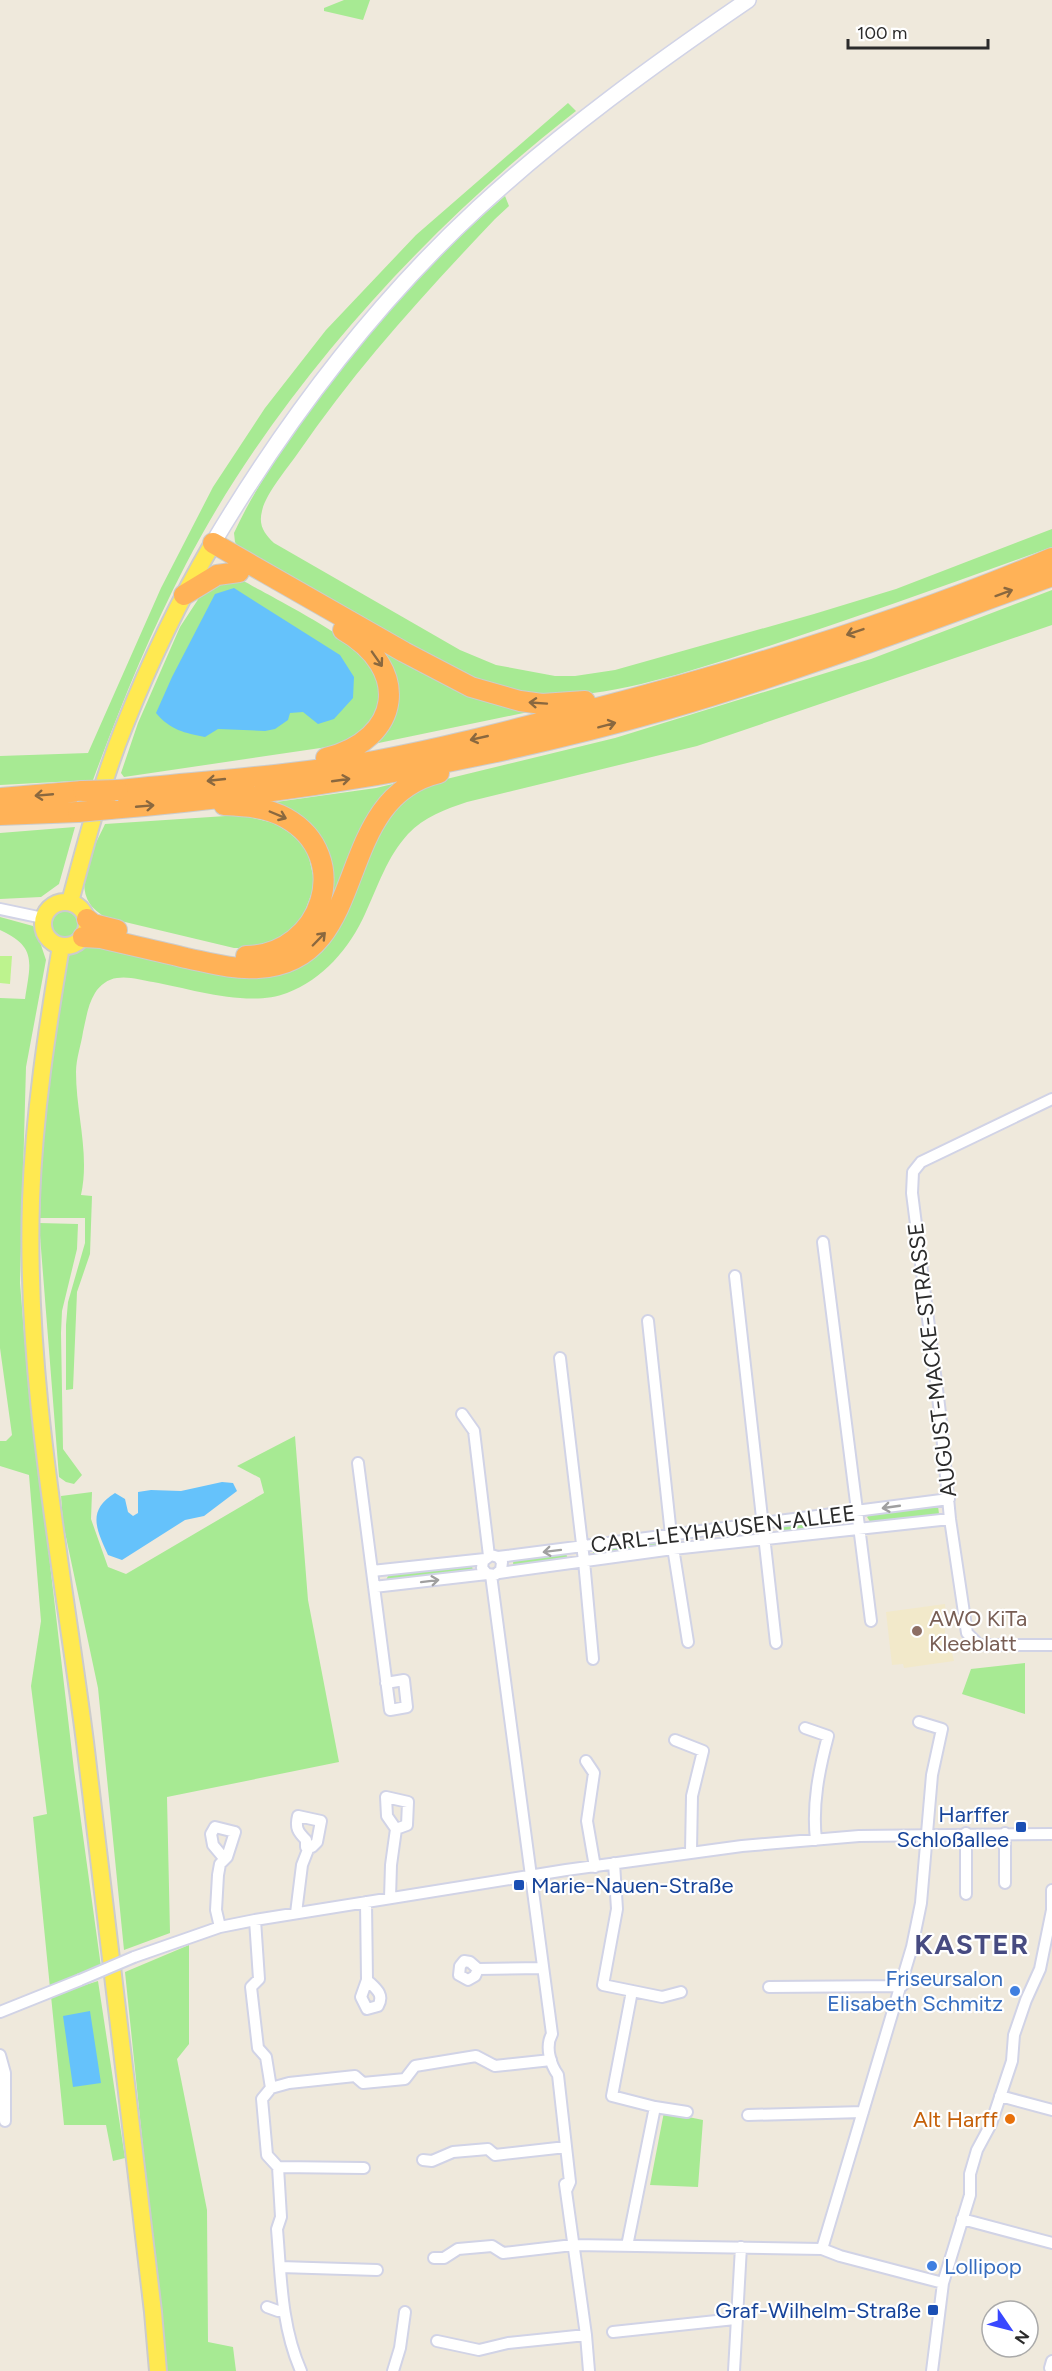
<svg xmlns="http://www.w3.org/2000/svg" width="1052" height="2371" viewBox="0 0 1052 2371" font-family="Figtree,sans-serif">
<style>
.education{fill:#f2e9ca}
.green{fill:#a7ea93}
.pitch{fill:#bdf38e}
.water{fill:#65c2fb}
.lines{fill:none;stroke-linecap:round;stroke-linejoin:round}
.street-casing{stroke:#d1d3e6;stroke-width:14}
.secondary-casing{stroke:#d1d3e6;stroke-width:18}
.primary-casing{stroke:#ccc;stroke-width:20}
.highway-casing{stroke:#ccc;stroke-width:22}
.street{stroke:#fff;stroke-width:10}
.secondary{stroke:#fff;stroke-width:15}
.primary{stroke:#ffe951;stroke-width:16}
.highway{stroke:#ffb257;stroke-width:20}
.street-bridge-casing{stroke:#d1d3e6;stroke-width:14;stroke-linecap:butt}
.highway-bridge-casing{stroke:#ccc;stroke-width:22;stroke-linecap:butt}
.street-bridge{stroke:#fff;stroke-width:10}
.highway-bridge{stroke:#ffb257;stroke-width:20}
.oneway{stroke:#8a683f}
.oneway2{stroke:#a0a0a0}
.education-dot{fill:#8d6e63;stroke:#fff;stroke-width:2}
.transit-dot{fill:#1a4fb4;stroke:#fff;stroke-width:2}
.shop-dot{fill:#3f7fe0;stroke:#fff;stroke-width:2}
.food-dot{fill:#e8710a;stroke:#fff;stroke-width:2}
.labels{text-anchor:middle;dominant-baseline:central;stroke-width:4.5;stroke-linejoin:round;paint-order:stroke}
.street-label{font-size:22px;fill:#2b2b2b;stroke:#fff}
.education-label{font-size:22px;fill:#785e54;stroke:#fff;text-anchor:start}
.transit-label{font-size:22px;fill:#164399;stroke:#fff;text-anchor:end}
.shop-label{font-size:22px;fill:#366cbe;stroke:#fff;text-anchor:end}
.food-label{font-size:22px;fill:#c56008;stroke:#fff;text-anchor:end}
.district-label{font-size:28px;font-weight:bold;letter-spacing:1.5px;fill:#474b81;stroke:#fff}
</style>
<rect width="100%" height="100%" fill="#efe9dc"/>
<path class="education" d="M945,1604L947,1625L945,1626V1640H949L954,1661L904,1668L903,1664L892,1665L886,1612Z"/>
<path class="green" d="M344,0H370L363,20L324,11V8Z
M568,103L576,111C425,228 274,394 186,564C150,633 120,707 93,780L0,785V756L88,753L161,588L213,487L265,408L326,330L416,235Z
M505,196L509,206L495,219C423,295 357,367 298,453C287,469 266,493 262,511C258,526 265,534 274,543L460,650L496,665L555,676H575L615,670L814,614L896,589L1052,529V547C958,581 864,615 769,646C703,667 635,691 566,696C535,697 506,689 477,681L239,548L235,542L234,533C250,498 271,466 293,435C352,346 424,266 505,196Z
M228,579L242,580C269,596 360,641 373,665C379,677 381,687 379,700C373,733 362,734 334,746L124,777L121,773L138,723L180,627L199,598Z
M1052,590V625L697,746L467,802C446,809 424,817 408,834C387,857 378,886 365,914C350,948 322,980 287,993C249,1008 192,989 153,982C142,980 128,976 117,978C108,979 100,985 95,993C88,1004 86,1019 83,1032C81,1045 76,1059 76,1072C76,1114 90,1154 81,1195L92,1196L90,1254L77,1292L73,1389L66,1390V1325L68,1302L85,1243V1218H40L44,1087L66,959L75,950L87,945L229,974L264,977L298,967L327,943L343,920L367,854L395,807L426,784L615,738L871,659Z
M374,638L538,710L369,745L388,718Z
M401,782L330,916L286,949L329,871L269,803L376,788Z
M241,815L274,823L290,833L307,849L315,884L301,922L286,937L261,948H234L104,917C100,913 93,909 90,904C74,880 95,846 105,824Z
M75,827L59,884L41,897L0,899V833Z
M44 924a20 20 0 1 1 40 0a20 20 0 1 1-40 0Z
M0,917L33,926L36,930L46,960L26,1067L20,1283L26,1358L74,1770L101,1967L50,1988L33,1817L47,1814L31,1686L41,1621L29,1475L0,1466V1441H6L12,1435L0,1348V998L25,999C30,964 38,947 0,930Z
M39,1223L78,1224L77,1249L62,1311L61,1333L63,1449L82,1475L74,1484L66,1482L59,1477Z
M295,1436L308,1600L339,1762L167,1797L170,1933L124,1950L98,1688L63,1523L61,1496L92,1492L91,1519L108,1567L126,1574L264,1493L260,1478L237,1466Z
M938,1506L939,1514L871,1523L867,1517L871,1513Z
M840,1518L841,1525L839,1527L780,1534L778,1532L780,1525Z
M657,1541L660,1549L593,1556V1550L596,1548Z
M565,1551L568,1559L514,1566L513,1563L515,1558Z
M469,1564L472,1566L473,1571L386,1580L389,1574Z
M1025,1663V1714L962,1694L971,1669Z
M189,1945V2044L177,2059L207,2210L208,2342L233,2347L236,2371H166L125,1972Z
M98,1981L125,2158L113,2161L106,2125H64L51,1996Z
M664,2112L703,2120L698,2187L650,2185Z"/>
<path class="pitch" d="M0,956H12L10,984L0,983Z"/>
<path class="water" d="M234,588L340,655L354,677L353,698L334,719L318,724L303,712L290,713L288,720L275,729L265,731L218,729L205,737C185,733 170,730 156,713L172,677L215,594Z
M222,1482L233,1483L237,1491L204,1516L185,1520L122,1560L108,1555C97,1530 86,1511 115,1493L125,1499L128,1512L133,1516L138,1513V1492L151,1490L181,1491Z
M90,2011L101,2083L73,2087L63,2016Z"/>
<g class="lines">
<defs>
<path id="street" d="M0,909L43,918
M1052,1099L921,1162L913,1172L912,1193L940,1413L950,1519L967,1633L979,1645H1052
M823,1242L871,1621
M735,1276L776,1643
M648,1321L671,1535L688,1642
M560,1358L584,1561L593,1659
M462,1414L474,1431L489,1556
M358,1463L390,1710L407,1707L404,1680L386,1683
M498,1557L502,1562L501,1570L495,1575L487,1574L482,1568L483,1561L491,1555L498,1557L949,1499
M372,1571L485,1559
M499,1573L673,1549L950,1519
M491,1575L552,2034C545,2046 550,2064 558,2075L570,2182L566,2191
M374,1587L487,1574
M805,1728L828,1736C819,1770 812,1804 816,1840
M675,1740L703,1751L692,1796L691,1851
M586,1761L594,1773L587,1821L595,1867
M1005,1833V1883
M614,1863L617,1909L603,1985L662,1997L681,1992
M966,1894V1833
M390,1898L391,1865L396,1829L407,1825L408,1802L386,1797L387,1816L396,1829
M366,1902L367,1980C375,1988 385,1994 378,2006L367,2009L361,1997L367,1980
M296,1913L302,1865L309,1847H312L317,1842L321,1821L298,1816C295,1828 298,1832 306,1840V1847H309
M255,1920L259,1979L251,1987L258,2048L266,2057L271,2088L262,2099L267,2155L278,2167L281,2217L277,2229C281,2276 281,2326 301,2371
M220,1927L216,1910L218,1875L220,1864L227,1857L235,1832L215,1827L211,1834L213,1845L223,1857H227
M134,1957L220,1927L255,1920L566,1870L742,1846L859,1836L1052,1834
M478,1969L470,1962L464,1961L460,1966L459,1975L468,1980L475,1976L478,1969L543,1968
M769,1987L902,1986
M0,2012L80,1980
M0,2055L5,2073V2121
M271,2088L289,2083L355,2076L363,2083L405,2079L415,2066L476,2056L495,2066L551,2060
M1000,2096L1052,2110
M655,2107L687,2112
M748,2115L863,2112
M423,2160L432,2161L453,2152L488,2149L495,2155L566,2147
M278,2167L364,2168
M565,2184L586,2335L589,2371
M962,2219L1052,2243
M627,2246L655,2107L612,2096L632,1991
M822,2249L912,1947L921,1903L932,1775L942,1729L919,1722
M434,2258H444L458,2249L492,2246L503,2253L573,2245L822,2249L840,2256L943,2283
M280,2267L377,2270
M267,2307L278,2311L283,2310
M613,2332L735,2319
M437,2341L479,2350L508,2343L586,2335
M1050,2368L1052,2361
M393,2371L400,2348L405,2312
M734,2371L741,2247
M932,2371L943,2283L970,2195V2174L977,2150L991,2124L1012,2061L1014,2035L1026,2000L1040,1969L1052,1910V1890"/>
<path id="secondary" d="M213,543C287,419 372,306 478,208C562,131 654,64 748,0"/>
<path id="primary" d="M43 924a22 22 0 1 1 44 0a22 22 0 1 1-44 0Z
M70,902C86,843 101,784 124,727C149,664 179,601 213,543
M61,946C47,1030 34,1114 31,1200C25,1382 62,1563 85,1742C109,1932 130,2122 153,2312L158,2371"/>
<path id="highway" d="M213,543L404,652L471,687L520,701L542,704L585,701
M184,595L217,575L239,572
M326,758C402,739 411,669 343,630
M118,790C203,781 290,776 374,761C445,748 516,729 586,711C744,670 902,622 1052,558
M0,798L83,791
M224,805C245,806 267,807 286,818C354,856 323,955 246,956
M110,809C298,793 486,761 668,709C798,671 925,622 1052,576
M0,815L78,812
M87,919L93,924L117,930
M83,937L101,938C130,945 158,951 186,958C210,963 234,970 258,968C374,962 329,799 439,773"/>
</defs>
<use href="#street" class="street-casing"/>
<use href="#secondary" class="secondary-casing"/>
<use href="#primary" class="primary-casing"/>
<use href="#highway" class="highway-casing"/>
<use href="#street" class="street"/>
<use href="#secondary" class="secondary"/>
<use href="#primary" class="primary"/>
<use href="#highway" class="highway"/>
<defs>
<path id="street-bridge" d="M80,1980L134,1957"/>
<path id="highway-bridge" d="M83,791L118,790
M78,812L110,809"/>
</defs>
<use href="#street-bridge" class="street-bridge-casing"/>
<use href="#highway-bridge" class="highway-bridge-casing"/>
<use href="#street-bridge" class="street-bridge"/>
<use href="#highway-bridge" class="highway-bridge"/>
</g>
<defs><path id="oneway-shaft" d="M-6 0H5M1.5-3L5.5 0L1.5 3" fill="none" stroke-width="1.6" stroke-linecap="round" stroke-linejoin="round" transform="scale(1.5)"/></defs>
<g class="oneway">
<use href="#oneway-shaft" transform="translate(1004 593) rotate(-20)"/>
<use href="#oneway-shaft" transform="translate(855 632) rotate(161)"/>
<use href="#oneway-shaft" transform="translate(377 659) rotate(55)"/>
<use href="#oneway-shaft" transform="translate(538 703) rotate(-176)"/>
<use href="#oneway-shaft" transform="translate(607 725) rotate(-15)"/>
<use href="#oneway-shaft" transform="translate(479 738) rotate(167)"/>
<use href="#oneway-shaft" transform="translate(216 780) rotate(174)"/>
<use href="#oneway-shaft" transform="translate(341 780) rotate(-8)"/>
<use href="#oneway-shaft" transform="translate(44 795) rotate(175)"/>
<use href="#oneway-shaft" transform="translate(145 806) rotate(-5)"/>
<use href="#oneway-shaft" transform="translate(278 815) rotate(23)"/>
<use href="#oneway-shaft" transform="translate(319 939) rotate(-46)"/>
</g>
<g class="oneway2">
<use href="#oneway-shaft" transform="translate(891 1507) rotate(172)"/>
<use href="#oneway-shaft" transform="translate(552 1551) rotate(173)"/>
<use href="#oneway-shaft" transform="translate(430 1581) rotate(-7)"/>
</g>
<circle class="education-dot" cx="917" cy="1631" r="6"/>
<g class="transit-dot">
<rect x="1015" y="1821" width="12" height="12" rx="3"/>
<rect x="513" y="1879" width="12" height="12" rx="3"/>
<rect x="927" y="2304" width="12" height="12" rx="3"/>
</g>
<g class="shop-dot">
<circle cx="1015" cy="1991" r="6"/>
<circle cx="932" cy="2266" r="6"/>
</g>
<circle class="food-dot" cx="1010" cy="2119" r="6"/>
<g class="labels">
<g class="street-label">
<text transform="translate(932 1360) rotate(-97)">AUGUST-MACKE-STRASSE</text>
<text transform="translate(723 1529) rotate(-7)">CARL-LEYHAUSEN-ALLEE</text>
</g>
<g class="education-label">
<text x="929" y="1618">AWO KiTa<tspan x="929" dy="25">Kleeblatt</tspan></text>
</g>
<g class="transit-label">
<text x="1009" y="1814">Harffer<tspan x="1009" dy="25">Schloßallee</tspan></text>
<text x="531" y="1885" text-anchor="start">Marie-Nauen-Straße</text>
<text x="921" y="2310">Graf-Wilhelm-Straße</text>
</g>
<g class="shop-label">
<text x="1003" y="1978">Friseursalon<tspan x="1003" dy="25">Elisabeth Schmitz</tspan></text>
<text x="944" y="2266" text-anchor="start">Lollipop</text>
</g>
<g class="food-label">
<text x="998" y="2119">Alt Harff</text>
</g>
<g class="district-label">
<text x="972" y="1944">KASTER</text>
</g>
</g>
<g transform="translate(1010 2329) rotate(125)"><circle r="28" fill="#ffffff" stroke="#aaaaaa" stroke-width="1.5"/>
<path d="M0-4.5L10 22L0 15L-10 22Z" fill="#3948ff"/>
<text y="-9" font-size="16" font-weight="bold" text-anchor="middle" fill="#2b2b2b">N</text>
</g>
<path d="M848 39v9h140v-9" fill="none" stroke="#2b2b2b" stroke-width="3"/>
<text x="857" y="39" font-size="18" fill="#2b2b2b" stroke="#ffffff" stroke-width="4.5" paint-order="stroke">100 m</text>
</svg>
